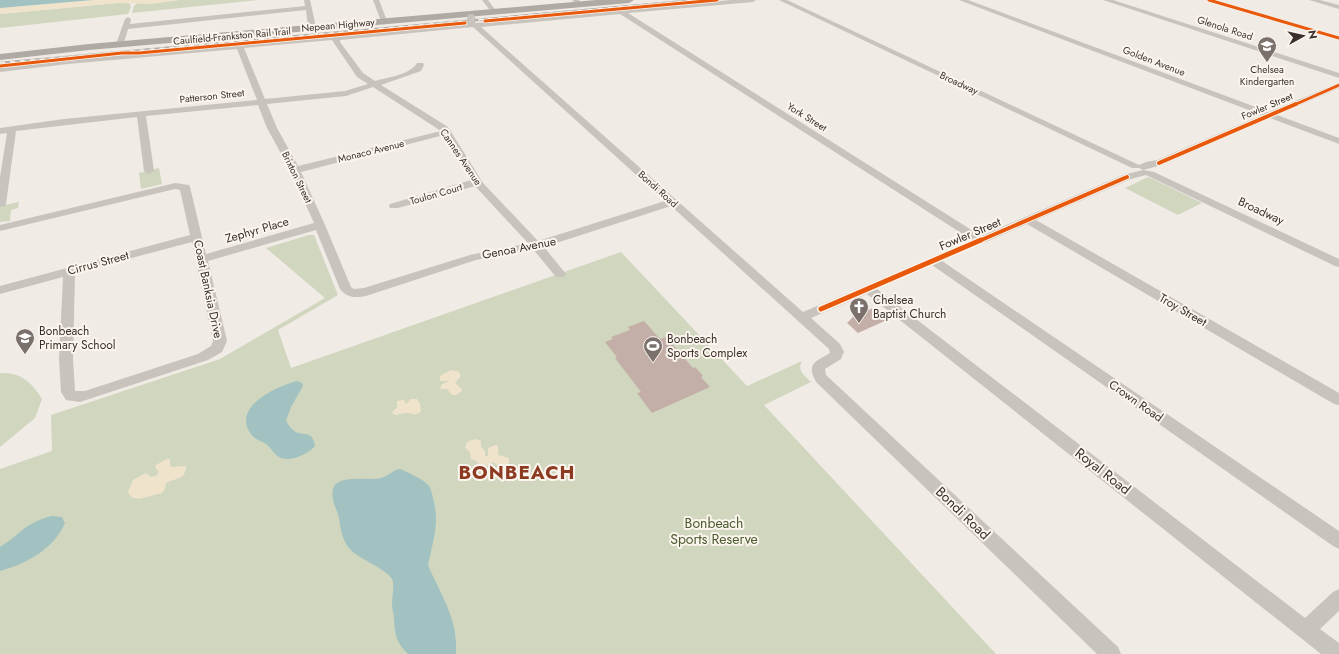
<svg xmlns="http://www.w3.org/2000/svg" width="1339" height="654" viewBox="0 0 1339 654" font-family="Jost,sans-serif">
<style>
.green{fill:#d1d6bf}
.sand{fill:#efe3cc}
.water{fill:#a1c2c1}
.building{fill:#c3afa7}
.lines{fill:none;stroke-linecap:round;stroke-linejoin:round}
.minor{fill:#c9c3be;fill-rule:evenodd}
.highway{fill:#afaaa4;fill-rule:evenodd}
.rail-casing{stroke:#b1aca8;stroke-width:2.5}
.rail{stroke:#fbf5ee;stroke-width:1.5;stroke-dasharray:5;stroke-linecap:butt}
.minor-bridge{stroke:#c9c3be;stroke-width:8}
.cycleway-far2-casing{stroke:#fbf5ee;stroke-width:4.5}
.cycleway-far1-casing{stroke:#fbf5ee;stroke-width:6}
.cycleway-casing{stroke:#fbf5ee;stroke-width:8}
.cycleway-far2{stroke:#e8590c;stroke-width:3}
.cycleway-far1{stroke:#e8590c;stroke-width:4}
.cycleway{stroke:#e8590c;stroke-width:5}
.labels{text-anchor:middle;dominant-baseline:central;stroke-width:4;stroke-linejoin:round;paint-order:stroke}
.far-street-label{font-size:10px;fill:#3b302b;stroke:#fbf5ee}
.far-poi-label{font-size:10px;fill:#3b302b;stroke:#fbf5ee}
.street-label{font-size:12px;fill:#3b302b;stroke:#fbf5ee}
.poi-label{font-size:12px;fill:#3b302b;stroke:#fbf5ee;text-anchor:start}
.near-street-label{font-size:14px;fill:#3b302b;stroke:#fbf5ee}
.near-park-label{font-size:14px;fill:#4a5a2e;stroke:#fbf5ee}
.near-district-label{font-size:19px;font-weight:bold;letter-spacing:1px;fill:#8c3b22;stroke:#fbf5ee}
</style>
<rect width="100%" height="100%" fill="#f0ebe5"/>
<path class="green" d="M179,0H258L132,13L134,6L139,2L150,4Z
M129,2L131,7L128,14L0,28V14Z
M159,168L162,184L141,189L139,173Z
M1148,177L1153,179L1202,203L1178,215L1125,188Z
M19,202L18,208L11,210L10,221L0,222V206Z
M309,235H314L338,295L278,330L291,368L621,252L747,386L802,361C797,371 804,375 811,382L764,405L996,654H0V469L52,451L51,415L220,359L325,298L266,248Z
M0,373C20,372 32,382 42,399L35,418L0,447Z"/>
<path class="sand" d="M93,0H179L150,4L117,3L0,14V8Z
M451,370L458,371L461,376L455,383L462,389V391L456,395H452L447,389H440L442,384L449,381H440V376Z
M411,399H417L420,403L421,411C415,418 412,412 405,413C402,413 398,415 395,415L393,414L392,412L397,408V401L404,400L406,404Z
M475,439L481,441V447L485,451V456H488V448L496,445L498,447V455L509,458V463L503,467L492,462L483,468H479L477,461L471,459L470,452L465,448L467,442Z
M167,459H170V466L172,467L186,466C186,480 175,478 166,483L165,489L162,493L139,499L131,497L128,492L133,480L146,473L151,477L156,476L159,472L155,467L156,465Z"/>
<path class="water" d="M0,0H93L0,8Z
M297,381L302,383L303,386L291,407L286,421C288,424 291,429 294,431C304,437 312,429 315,446C308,454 290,463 279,457C274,454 271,448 266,444C261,441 254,439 251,434C231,407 277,386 297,381Z
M400,469C407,472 425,480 429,486C431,489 432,494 433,498C440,522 433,541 428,565C441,596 458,618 456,654H408C396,642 395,635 394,619C394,614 392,609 392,604C392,596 395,586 392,579C387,570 363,560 354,553C343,544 341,532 339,518C337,509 330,498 333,489C337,474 369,481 381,478C388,476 393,470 400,469Z
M52,516L62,517L65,523C54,549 26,564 0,571V547C21,534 24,523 52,516Z"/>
<path class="building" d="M875,307L889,319L858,333L847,323L853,317Z
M644,321L660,339L666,337L693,368L695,367L703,376L701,377L710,387L652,413L637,393L641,392L615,358L617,357L605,342L613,339L611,337L630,330L628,327Z"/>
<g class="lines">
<path class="minor" d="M304,0H310L316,27L315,29H309L308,27L306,10L128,29L123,46H117L116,44L125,19L128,17L131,19L130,24L305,6Z
M373,0H379L387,21L386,22L381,21Z
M482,0H488L497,12L496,13H492Z
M572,0H579L582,4L577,5Z
M731,0H756L753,2L628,13L981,236L1123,175L1143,170L1154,172L1339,259V267L1335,266L1146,175L1131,179L1036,220L1339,393V405L1334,404L1027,224L942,261L1339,531V549L1333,546L932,265L877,289L1305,618L1333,592L1339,589V611L1320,629L1339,643V654H1321L867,294L811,318L840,344L844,352L841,359L825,369L826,375L1118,647L1121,654H1097L816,382C806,363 815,362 830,353L829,349L671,206L544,247L566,274L564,277H556L533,249L476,260L369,295C359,298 347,299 340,289L316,230L208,261L227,341L222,352L208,360L80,402L66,400L61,392L59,359L63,277L0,294V286L190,235L180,190L175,189L0,231V225L175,183L189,185L190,187L206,254L314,223L290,170L267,128L258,105L146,116L154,171L149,174L144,171L137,117L16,131L6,204L5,206L0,207V177L7,133L0,134V128L64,119L257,100L237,49L68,64L0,72V68L68,60L469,24L467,22L471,20L476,23ZM620,14L972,240L803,312L481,27ZM473,27L665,201L538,241L483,183L448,127L381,85L421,71L424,65L423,63H417C410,75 388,77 375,81L363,73L340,42V40ZM332,40L357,77L368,84L345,91L265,99L244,48ZM373,87L441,131L298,166L277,128L267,104L346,96ZM444,135L471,180L390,204L389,206L390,208H398L475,186L528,243L470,255L364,288L354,289L351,287L325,225L301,172ZM192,242L213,341L211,346L198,354L85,391H75L73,359L75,273Z
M779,0H787L1139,165L1146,162L1157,160L1262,115L959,0H968L1269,112L1339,83V88L1277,115L1339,138V144L1270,118L1162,165L1143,170L1139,168H1132Z
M1103,0H1113L1339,73V78Z
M1206,0H1216L1339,36V40Z
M1309,0H1320L1339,5V9Z"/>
<path class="highway" d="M596,0H634L629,3L89,50L0,60V54L89,44Z"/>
<defs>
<path id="rail" d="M0,63L697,0"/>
</defs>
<use href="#rail" class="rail-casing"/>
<use href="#rail" class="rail"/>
<path class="minor-bridge" d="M471,18V22"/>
<defs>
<path id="cycleway-far2" d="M1209,0L1339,38
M485,21L717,0
M0,66L122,53H139L465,23
M1294,105L1339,85"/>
<path id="cycleway-far1" d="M1159,163L1296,104
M979,241L1127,177"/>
<path id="cycleway" d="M821,309L981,240"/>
</defs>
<use href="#cycleway-far2" class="cycleway-far2-casing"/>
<use href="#cycleway-far1" class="cycleway-far1-casing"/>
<use href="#cycleway" class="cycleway-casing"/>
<use href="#cycleway-far2" class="cycleway-far2"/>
<use href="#cycleway-far1" class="cycleway-far1"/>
<use href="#cycleway" class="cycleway"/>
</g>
<defs>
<symbol id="school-pin" viewBox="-11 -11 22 30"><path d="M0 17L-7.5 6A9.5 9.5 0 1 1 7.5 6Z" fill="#7a716c" stroke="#fbf5ee"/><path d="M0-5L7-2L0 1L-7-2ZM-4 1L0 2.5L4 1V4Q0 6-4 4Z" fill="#fff"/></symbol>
<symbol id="church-pin" viewBox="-11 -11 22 30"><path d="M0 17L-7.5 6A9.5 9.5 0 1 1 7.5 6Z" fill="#7a716c" stroke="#fbf5ee"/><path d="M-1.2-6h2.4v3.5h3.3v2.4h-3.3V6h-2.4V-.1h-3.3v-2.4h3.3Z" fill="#fff"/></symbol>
<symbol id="stadium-pin" viewBox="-11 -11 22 30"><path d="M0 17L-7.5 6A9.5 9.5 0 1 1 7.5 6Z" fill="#7a716c" stroke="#fbf5ee"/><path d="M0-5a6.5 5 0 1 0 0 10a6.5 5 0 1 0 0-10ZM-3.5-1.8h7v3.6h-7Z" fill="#fff"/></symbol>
</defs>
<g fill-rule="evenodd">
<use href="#school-pin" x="1256" y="35" width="22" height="30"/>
<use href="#church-pin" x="848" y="296" width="22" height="30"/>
<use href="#school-pin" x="14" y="327" width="22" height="30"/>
<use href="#stadium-pin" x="642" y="335" width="22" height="30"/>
</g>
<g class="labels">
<g class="far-street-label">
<text transform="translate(338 25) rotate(-5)">Nepean Highway</text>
<text transform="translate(1225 28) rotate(18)">Glenola Road</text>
<text transform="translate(232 36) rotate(-5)">Caulfield-Frankston Rail Trail</text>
<text transform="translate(1154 61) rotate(21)">Golden Avenue</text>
<text transform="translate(959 83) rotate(25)">Broadway</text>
<text transform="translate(212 96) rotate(-6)">Patterson Street</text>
<text transform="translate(1267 106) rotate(-23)">Fowler Street</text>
<text transform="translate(807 117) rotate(32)">York Street</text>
<text transform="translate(371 151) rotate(-14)">Monaco Avenue</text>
<text transform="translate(461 157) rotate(56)">Cannes Avenue</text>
<text transform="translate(297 177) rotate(64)">Brixton Street</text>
<text transform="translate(658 189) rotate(42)">Bondi Road</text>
<text transform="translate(436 194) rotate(-16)">Toulon Court</text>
</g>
<g class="far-poi-label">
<text x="1267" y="69">Chelsea<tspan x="1267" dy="12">Kindergarten</tspan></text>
</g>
<g class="street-label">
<text transform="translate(1261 211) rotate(25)">Broadway</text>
<text transform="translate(257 230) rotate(-16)">Zephyr Place</text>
<text transform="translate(970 234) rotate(-23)">Fowler Street</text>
<text transform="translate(519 248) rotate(-11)">Genoa Avenue</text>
<text transform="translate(98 263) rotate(-15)">Cirrus Street</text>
<text transform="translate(208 289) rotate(78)">Coast Banksia Drive</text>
<text transform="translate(1183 310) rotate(30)">Troy Street</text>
<text transform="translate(1136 401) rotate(35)">Crown Road</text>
</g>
<g class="poi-label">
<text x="873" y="300">Chelsea<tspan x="873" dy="14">Baptist Church</tspan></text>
<text x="39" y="331">Bonbeach<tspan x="39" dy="14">Primary School</tspan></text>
<text x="667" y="339">Bonbeach<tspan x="667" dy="14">Sports Complex</tspan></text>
</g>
<g class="near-street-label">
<text transform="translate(1103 471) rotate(38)">Royal Road</text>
<text transform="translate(963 513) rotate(44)">Bondi Road</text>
</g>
<g class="near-park-label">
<text x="714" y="523">Bonbeach<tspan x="714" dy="16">Sports Reserve</tspan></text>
</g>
<g class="near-district-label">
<text x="517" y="472">BONBEACH</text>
</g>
</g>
<g transform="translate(1303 36) rotate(82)" stroke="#fbf5ee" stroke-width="3" paint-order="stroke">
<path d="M0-3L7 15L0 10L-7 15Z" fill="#3b302b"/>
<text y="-6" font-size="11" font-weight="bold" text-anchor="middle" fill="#3b302b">N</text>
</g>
</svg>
